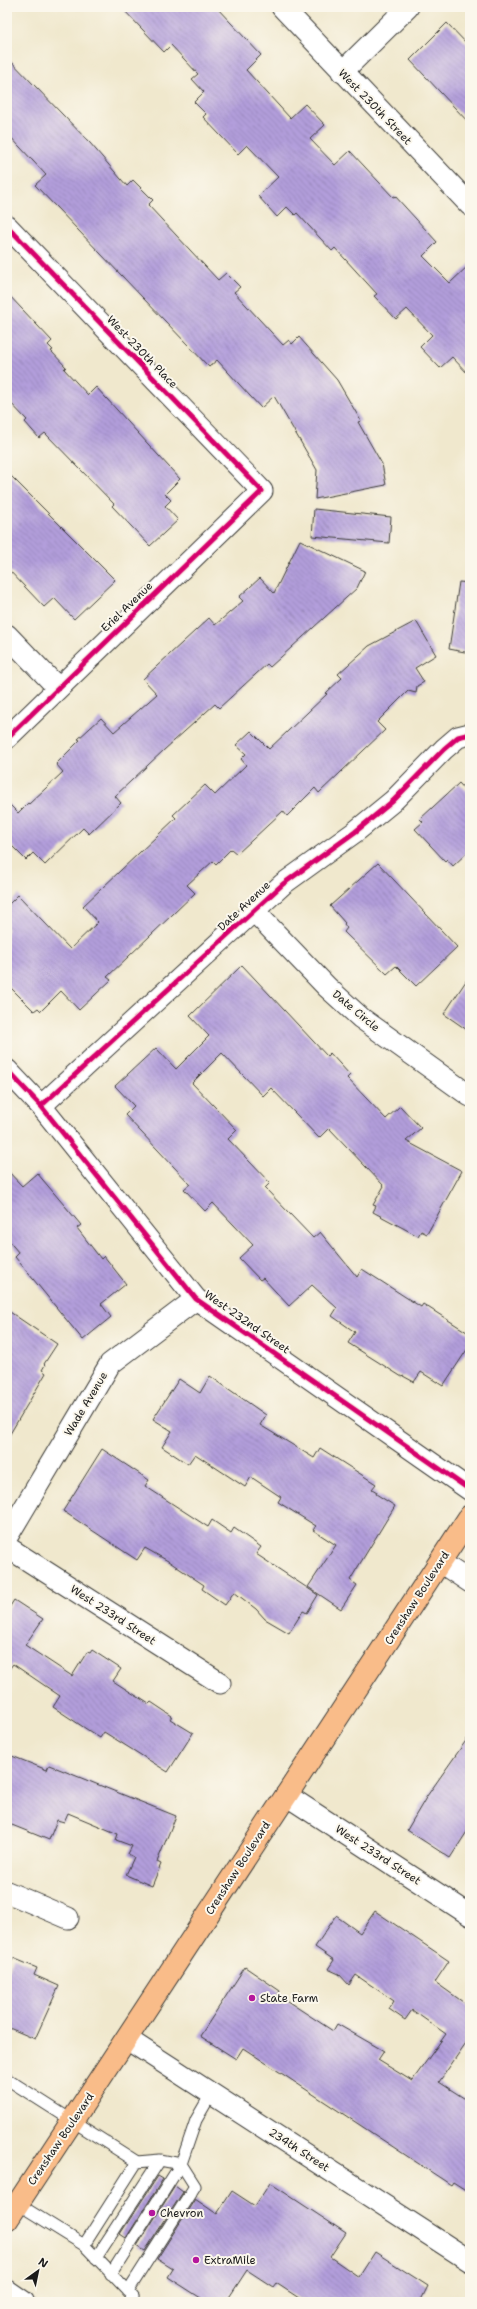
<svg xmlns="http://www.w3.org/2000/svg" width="477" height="2309" viewBox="0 0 477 2309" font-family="'Shantell Sans',sans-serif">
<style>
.building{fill:url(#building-back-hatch)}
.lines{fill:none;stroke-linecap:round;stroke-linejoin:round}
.service-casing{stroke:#3c3b37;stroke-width:13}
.minor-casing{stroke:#3c3b37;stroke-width:23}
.tertiary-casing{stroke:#3c3b37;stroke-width:24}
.primary-casing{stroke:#3c3b37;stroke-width:24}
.service{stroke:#fff;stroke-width:11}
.minor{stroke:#fff;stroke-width:21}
.tertiary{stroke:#fff;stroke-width:22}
.primary{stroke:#f9bc89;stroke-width:22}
.cycleway-casing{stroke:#fbf7ec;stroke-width:8}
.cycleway{stroke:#d6006c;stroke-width:5}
.poi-dot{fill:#b5179e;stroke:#fbf7ec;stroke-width:1.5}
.labels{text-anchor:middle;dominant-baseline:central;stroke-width:4;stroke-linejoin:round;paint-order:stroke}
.street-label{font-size:11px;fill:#1c1c1c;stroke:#fbf7ec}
.poi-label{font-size:11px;fill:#1c1c1c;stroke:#fbf7ec;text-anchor:start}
</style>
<defs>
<pattern id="building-back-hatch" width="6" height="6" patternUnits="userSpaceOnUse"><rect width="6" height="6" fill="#b29edb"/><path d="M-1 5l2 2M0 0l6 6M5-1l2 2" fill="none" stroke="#9080b1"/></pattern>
</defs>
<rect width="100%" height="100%" fill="#fbf7ec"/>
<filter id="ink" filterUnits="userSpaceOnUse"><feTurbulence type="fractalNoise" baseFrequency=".025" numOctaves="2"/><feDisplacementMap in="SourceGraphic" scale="8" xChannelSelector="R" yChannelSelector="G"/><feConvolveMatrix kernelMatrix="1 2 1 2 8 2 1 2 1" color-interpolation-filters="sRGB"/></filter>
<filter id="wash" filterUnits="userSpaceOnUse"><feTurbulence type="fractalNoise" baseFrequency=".012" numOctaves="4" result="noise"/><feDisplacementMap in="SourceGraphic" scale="16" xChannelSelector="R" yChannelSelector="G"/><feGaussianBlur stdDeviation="0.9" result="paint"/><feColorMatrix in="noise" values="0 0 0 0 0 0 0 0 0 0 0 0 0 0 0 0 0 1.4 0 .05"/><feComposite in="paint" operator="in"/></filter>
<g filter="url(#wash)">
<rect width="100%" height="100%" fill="#f0e8cd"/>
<g id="blocks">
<path class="building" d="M121,7H216L261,55L246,70L290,118L305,104L325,125L310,139L335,165L350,151L393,197L395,196L437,242L423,256L450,283L470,264V376L452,357L440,368L420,347L432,335L407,309L396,319L374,296L377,294L335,248L332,251L297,213L295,215L287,207L277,217L258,196L278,177L247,145L238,154L203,117L206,114L194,102L204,92L192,79L198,74L171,45L164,52Z
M447,23L470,47V124L410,60Z
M7,57L90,143L127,186L133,180L153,200L148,205L218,280L226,273L240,287L234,292L283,345L289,340L292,344L299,337L337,380L361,421L358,422L382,464L386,485L315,499L317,470L274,396L261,408L217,360L209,367L35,185L46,175L7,133Z
M7,293L52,341L48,345L53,350L51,351L66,367L64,369L88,395L96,387L180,479L165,494L171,500L165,506L178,520L150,546L112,506L114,504L45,433L39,438L25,422L27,420L7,399Z
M7,472L115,580L74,619L54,598L44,607L7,568Z
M314,509L391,517L389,543L312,536Z
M300,540L365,571L357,588L270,667L267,664L219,708L215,704L164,750L115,796L121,803L89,834L83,828L45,865L33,853L26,860L7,841V802L18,813L28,803L29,804L63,772L56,764L80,740L78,739L101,718L114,732L157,694L143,679L209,618L215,625L243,601L239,597L260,578L274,593Z
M459,582L470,583V653L449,649Z
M416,621L436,655L415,668L424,682L417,686L416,693L408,691L377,722L385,730L319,793L315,788L287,816L283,811L237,854L231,849L216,864L213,861L187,885L195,893L107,977L111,980L79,1010L61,991L41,1011L38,1008L34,1011L7,984V906L18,895L70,949L98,922L83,906L176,818L173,815L205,785L215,795L246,765L241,759L246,754L236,745L251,731L269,749L327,694L326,693L342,678L338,674L369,646Z
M459,783L470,795V850L453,866L447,859L445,861L415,829L423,822L420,819Z
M378,863L457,947L416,986L396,966L387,974L344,932L347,928L344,924L345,923L330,906Z
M242,965L327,1056L330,1053L350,1075L347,1078L386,1119L400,1106L421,1128L406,1141L462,1171L427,1234L421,1231L418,1236L373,1212L376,1206L373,1205L384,1186L329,1128L319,1138L271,1088L263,1096L222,1053L192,1083L237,1130L228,1139L270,1183L265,1188L313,1238L320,1232L357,1277L362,1269L421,1307L423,1304L470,1334V1345L443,1386L421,1372L414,1382L403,1376L402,1377L348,1343L355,1332L332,1316L337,1308L312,1285L289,1306L263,1278L260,1280L239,1258L253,1245L213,1203L205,1211L184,1189L190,1184L125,1115L134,1106L115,1086L156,1048L176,1069L209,1036L190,1016Z
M470,975V1032L444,1014Z
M7,1170L22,1186L37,1173L81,1225L77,1228L101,1259L104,1256L126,1284L101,1304L111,1317L83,1340L15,1257L19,1253L7,1239Z
M7,1310L57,1344L44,1364L45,1365L42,1370L46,1373L7,1439Z
M210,1376L266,1415L260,1425L314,1458L320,1448L376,1484L372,1489L377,1492L376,1494L395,1506L350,1580L357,1585L341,1609L308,1587L336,1545L313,1530L316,1526L278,1502L281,1497L251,1477L245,1487L195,1454L188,1464L162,1447L172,1431L153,1419L179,1379L200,1393Z
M102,1449L149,1480L145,1486L208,1527L212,1520L231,1533L234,1528L261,1547L256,1554L318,1595L307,1613L303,1611L289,1633L265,1619L256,1609L234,1592L225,1605L202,1589L204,1585L168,1561L145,1548L137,1560L63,1511Z
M14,1600L43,1619L25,1645L72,1676L87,1652L90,1653L92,1650L121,1669L113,1681L149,1704L151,1702L172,1716L170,1719L193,1733L168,1772L104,1732L100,1738L53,1707L60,1696L13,1664L7,1672V1611Z
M470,1735V1827L450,1858L407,1830L427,1796Z
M7,1754L47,1770L49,1765L176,1816L157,1862L161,1864L152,1886L126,1875L134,1857L128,1854L132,1846L116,1840L118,1834L68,1813L64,1822L57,1820L49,1840L7,1823Z
M375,1911L449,1961L435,1982L470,2007V2037L439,2082L470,2102V2193L453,2182L451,2185L243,2048L236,2059L200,2036L245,1967L280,1991L278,1995L333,2031L337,2024L384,2051L378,2060L412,2081L446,2034L412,2010L405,2020L389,2009L394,2001L356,1975L349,1985L339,1974L328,1969L334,1960L315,1947L336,1916L360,1933Z
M13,1958L37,1968L34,1975L59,1986L35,2039L7,2027V1972Z
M158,2176L163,2179L126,2238L120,2234Z
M270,2183L346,2233L330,2257L359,2277L375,2252L428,2286L420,2302H305L276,2283L273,2287L247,2270L226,2302H207L168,2277L173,2269L157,2259L195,2199L217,2214L232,2191L255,2206Z
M175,2186L183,2192L145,2251L137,2246Z"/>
</g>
</g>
<g filter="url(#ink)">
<use href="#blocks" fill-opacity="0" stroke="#3c3b37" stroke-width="1"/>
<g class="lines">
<defs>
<path id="service" d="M7,2079L137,2162
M18,2204L84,2245L133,2296L129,2302
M84,2245L137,2162L160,2160L181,2164L196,2120L211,2094
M96,2258L160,2160
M111,2274L181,2164L195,2186L128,2291"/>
<path id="minor" d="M282,7L470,205
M342,72L408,7
M7,226L262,491L7,738
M7,635L58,688
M254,911L327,987L361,1018L470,1096
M7,1070L41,1106L196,1299L470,1490
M41,1106L283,884L355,832L393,801L444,749L458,737L470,734
M7,1537L110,1364L196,1299
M7,1547L220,1683
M440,1562L470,1582
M286,1795L470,1915
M7,1892L68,1918
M127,2039L470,2261"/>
<path id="tertiary" d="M7,2291L23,2302"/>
<path id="primary" d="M7,2220L470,1516"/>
</defs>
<use href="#service" class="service-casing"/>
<use href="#minor" class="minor-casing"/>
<use href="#tertiary" class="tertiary-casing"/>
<use href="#primary" class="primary-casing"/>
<use href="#service" class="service"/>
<use href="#minor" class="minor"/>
<use href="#tertiary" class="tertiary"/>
<use href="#primary" class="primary"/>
<defs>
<path id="cycleway" d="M7,226L262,491L7,738
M7,1070L41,1106L196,1299L470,1490
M41,1106L283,884L355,832L393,801L444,749L458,737L470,734"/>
</defs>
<use href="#cycleway" class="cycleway-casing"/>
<use href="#cycleway" class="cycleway"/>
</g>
</g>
<g class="poi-dot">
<circle cx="252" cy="1998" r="4"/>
<circle cx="152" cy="2213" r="4"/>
<circle cx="196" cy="2260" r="4"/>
</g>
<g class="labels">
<g class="street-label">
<text transform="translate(375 107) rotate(46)">West 230th Street</text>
<text transform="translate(142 352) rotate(46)">West 230th Place</text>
<text transform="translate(127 607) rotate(-44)">Eriel Avenue</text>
<text transform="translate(244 906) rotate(-43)">Date Avenue</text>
<text transform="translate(356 1011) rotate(40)">Date Circle</text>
<text transform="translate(247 1322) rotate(35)">West 232nd Street</text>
<text transform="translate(86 1404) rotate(-59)">Wade Avenue</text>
<text transform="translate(417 1598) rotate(-57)">Crenshaw Boulevard</text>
<text transform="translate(113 1615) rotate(33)">West 233rd Street</text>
<text transform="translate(378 1855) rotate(33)">West 233rd Street</text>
<text transform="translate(238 1868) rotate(-57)">Crenshaw Boulevard</text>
<text transform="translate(61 2139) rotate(-56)">Crenshaw Boulevard</text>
<text transform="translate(299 2150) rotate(33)">234th Street</text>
</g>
<g class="poi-label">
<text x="260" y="1998">State Farm</text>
<text x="160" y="2213">Chevron</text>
<text x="204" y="2260">ExtraMile</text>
</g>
</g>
<rect width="477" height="2309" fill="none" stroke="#fbf7ec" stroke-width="24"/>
<g transform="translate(38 2271) rotate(33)" stroke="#fbf7ec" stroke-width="3" paint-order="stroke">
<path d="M0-3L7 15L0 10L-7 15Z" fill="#1c1c1c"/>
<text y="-6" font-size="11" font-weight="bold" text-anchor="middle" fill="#1c1c1c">N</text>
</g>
</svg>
